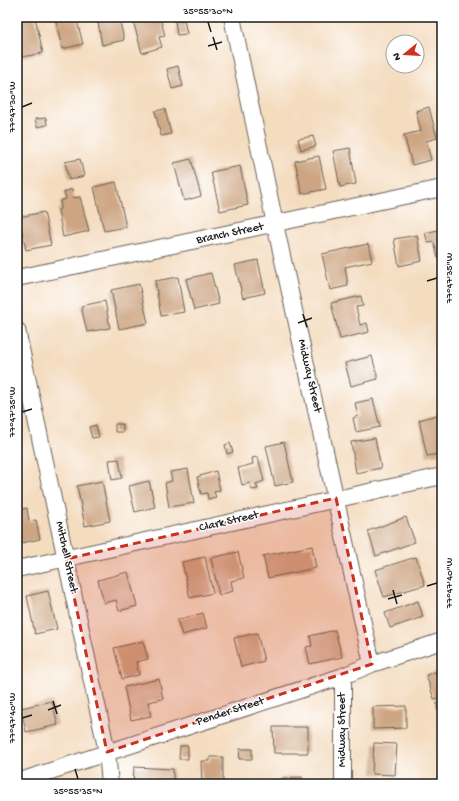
<svg xmlns="http://www.w3.org/2000/svg" width="459" height="801" viewBox="0 0 459 801" font-family="'Gochi Hand',sans-serif">
<style>
.building{fill:#cda582}
.lines{fill:none;stroke-linecap:round;stroke-linejoin:round}
.minor-casing{stroke:#685f55;stroke-width:18}
.minor{stroke:#fff;stroke-width:16}
.marked{fill:#c8321e;fill-opacity:0.2;stroke:#c8321e;stroke-width:3;stroke-dasharray:8 5;stroke-linejoin:round}
.ticks{fill:none;stroke:#1c1c1c;stroke-width:1.5}
.labels{text-anchor:middle;dominant-baseline:central;stroke-width:3;stroke-linejoin:round;paint-order:stroke}
.street-label{font-size:12px;fill:#1c1c1c;stroke:#fff}
.neatline{fill:none;stroke:#1c1c1c;stroke-width:1.5}
.ticks-label{font-size:10px;text-anchor:middle;fill:#1c1c1c}
</style>
<rect width="100%" height="100%" fill="#fff"/>
<filter id="ink" filterUnits="userSpaceOnUse"><feTurbulence type="fractalNoise" baseFrequency=".025" numOctaves="2"/><feDisplacementMap in="SourceGraphic" scale="8" xChannelSelector="R" yChannelSelector="G"/><feConvolveMatrix kernelMatrix="1 2 1 2 8 2 1 2 1" color-interpolation-filters="sRGB"/></filter>
<filter id="wash" filterUnits="userSpaceOnUse"><feTurbulence type="fractalNoise" baseFrequency=".012" numOctaves="4" result="noise"/><feDisplacementMap in="SourceGraphic" scale="16" xChannelSelector="R" yChannelSelector="G"/><feGaussianBlur stdDeviation="0.9" result="paint"/><feColorMatrix in="noise" values="0 0 0 0 0 0 0 0 0 0 0 0 0 0 0 0 0 1.4 0 .05"/><feComposite in="paint" operator="in"/></filter>
<g filter="url(#wash)">
<rect width="100%" height="100%" fill="#f4dcbf"/>
<g id="blocks">
<path class="building" d="M32,17H35L43,53L22,57L17,34V20Z
M55,17H76L83,44L62,49Z
M97,17H119L124,40L102,45Z
M132,17H160L165,36L159,37L162,47L142,53Z
M184,20L187,34L177,35L175,21Z
M178,66L183,86L172,89L167,69Z
M429,107L437,138L426,141L431,160L412,165L404,135L421,131L416,111Z
M165,109L171,134L161,136L155,111Z
M46,118L47,125L37,127L35,119Z
M313,136L316,146L301,150L298,139Z
M350,148L356,184L340,187L333,151Z
M319,156L326,189L302,194L295,161Z
M80,159L84,176L69,180L65,162Z
M191,159L201,196L184,201L174,163Z
M240,166L248,205L220,211L211,172Z
M116,182L126,227L104,231L94,187Z
M72,189L73,198L80,197L89,231L63,237L58,210L61,208L60,201L66,199L64,192Z
M44,212L51,245L26,250L19,217Z
M442,229V257L438,258L434,242L428,243L425,233Z
M417,235L422,261L399,266L394,239Z
M368,244L372,261L345,267L348,286L330,290L322,254Z
M258,260L265,293L243,298L235,265Z
M211,273L219,304L194,310L186,279Z
M178,277L184,312L161,316L155,281Z
M139,284L148,323L119,329L111,290Z
M361,296L363,306L356,307L360,325L367,323L369,332L340,339L331,303Z
M105,301L110,328L87,332L81,306Z
M372,356L378,379L351,386L345,363Z
M373,399L380,427L356,432L353,418L358,416L355,403Z
M440,414L442,425V450L438,451L439,454L427,456L419,420Z
M115,424H123V432H115Z
M96,425L99,437L92,438L89,427Z
M375,438L381,468L356,473L351,442Z
M284,442L293,482L275,486L266,446Z
M230,443L233,452L227,454L225,445Z
M258,457L264,481L256,484L258,489L252,490L250,483L242,485L238,468L253,464L252,458Z
M119,459L122,478L112,480L109,460Z
M188,469L194,503L169,507L165,483L172,481L170,472Z
M216,471L220,490L214,492L216,497L208,499L207,493L201,494L197,477Z
M102,481L110,521L85,526L77,486Z
M149,481L155,507L135,512L129,486Z
M27,508L29,521L36,520L40,539L17,544V510Z
M406,517L415,542L376,556L368,531Z
M312,546L316,568L268,578L263,556Z
M238,552L244,578L231,581L233,591L219,595L211,558Z
M205,557L213,593L190,598L182,562Z
M416,557L425,585L384,597L375,570Z
M128,572L137,606L119,611L116,600L104,603L98,580Z
M48,591L57,629L35,634L27,596Z
M418,601L423,617L390,628L385,613Z
M203,613L207,628L182,635L177,620Z
M335,630L342,657L310,664L306,647L312,646L310,636Z
M257,633L264,661L241,667L234,638Z
M143,641L148,659L136,662L139,675L122,679L114,648Z
M442,670V697L434,699L426,675Z
M159,679L163,699L148,702L151,716L131,720L124,687Z
M52,701L58,725L26,732L21,708Z
M437,703L442,704V710H437Z
M406,706V728L373,729V707Z
M273,727H308V753H274Z
M374,743L397,744L395,775L372,774Z
M180,746H188V759H179Z
M240,749H252V759H239Z
M210,757H223V784H202L201,761H210Z
M134,767L173,769V784H133Z
M302,777V784H282V778Z
M374,782L391,783V784H374Z"/>
</g>
</g>
<g filter="url(#ink)">
<use href="#blocks" fill-opacity="0" stroke="#685f55" stroke-width="1"/>
<g class="lines">
<defs>
<path id="minor" d="M232,17L275,224L372,664
M17,278L442,188
M17,330L107,752L110,784
M17,569L442,476
M343,676V784
M17,782L343,676L372,664L442,641"/>
</defs>
<use href="#minor" class="minor-casing"/>
<use href="#minor" class="minor"/>
</g>
</g>
<path class="marked" d="M336,498L372,664L107,752L66,559Z"/>
<path class="ticks" d="M208,22L211,32M213,37L217,50M208,46L222,42M22,107L32,103M427,281L437,278M303,314L307,327M298,323L312,318M22,412L32,409M427,586L437,583M393,590L397,604M388,599L402,595M53,701L57,714M48,710L61,705M22,718L32,715M75,769L78,779"/>
<g class="labels">
<g class="street-label">
<text transform="translate(230 234) rotate(-12)">Branch Street</text>
<text transform="translate(309 376) rotate(77)">Midway Street</text>
<text transform="translate(229 522) rotate(-13)">Clark Street</text>
<text transform="translate(66 557) rotate(78)">Mitchell Street</text>
<text transform="translate(230 712) rotate(-18)">Pender Street</text>
<text transform="translate(343 730) rotate(-90)">Midway Street</text>
</g>
</g>
<rect width="459" height="801" fill="none" stroke="#fff" stroke-width="44"/>
<g transform="translate(405 54) rotate(252)"><circle r="19" fill="#ffffff" stroke="#a4a4a4"/>
<path d="M0-3L7 15L0 10L-7 15Z" fill="#c8321e"/>
<text y="-6" font-size="11" font-weight="bold" text-anchor="middle" fill="#1c1c1c">N</text>
</g>
<rect x="22" y="22" width="415" height="757" class="neatline"/>
<g class="ticks-label">
<text x="208" y="14">35°55'30"N</text>
<text transform="translate(11 107) rotate(-90)" y="4">77°47'30"W</text>
<text transform="translate(448 278) rotate(-90)" y="4">77°47'35"W</text>
<text transform="translate(11 412) rotate(-90)" y="4">77°47'35"W</text>
<text transform="translate(448 583) rotate(-90)" y="4">77°47'40"W</text>
<text transform="translate(11 718) rotate(-90)" y="4">77°47'40"W</text>
<text x="78" y="794">35°55'35"N</text>
</g>
</svg>
